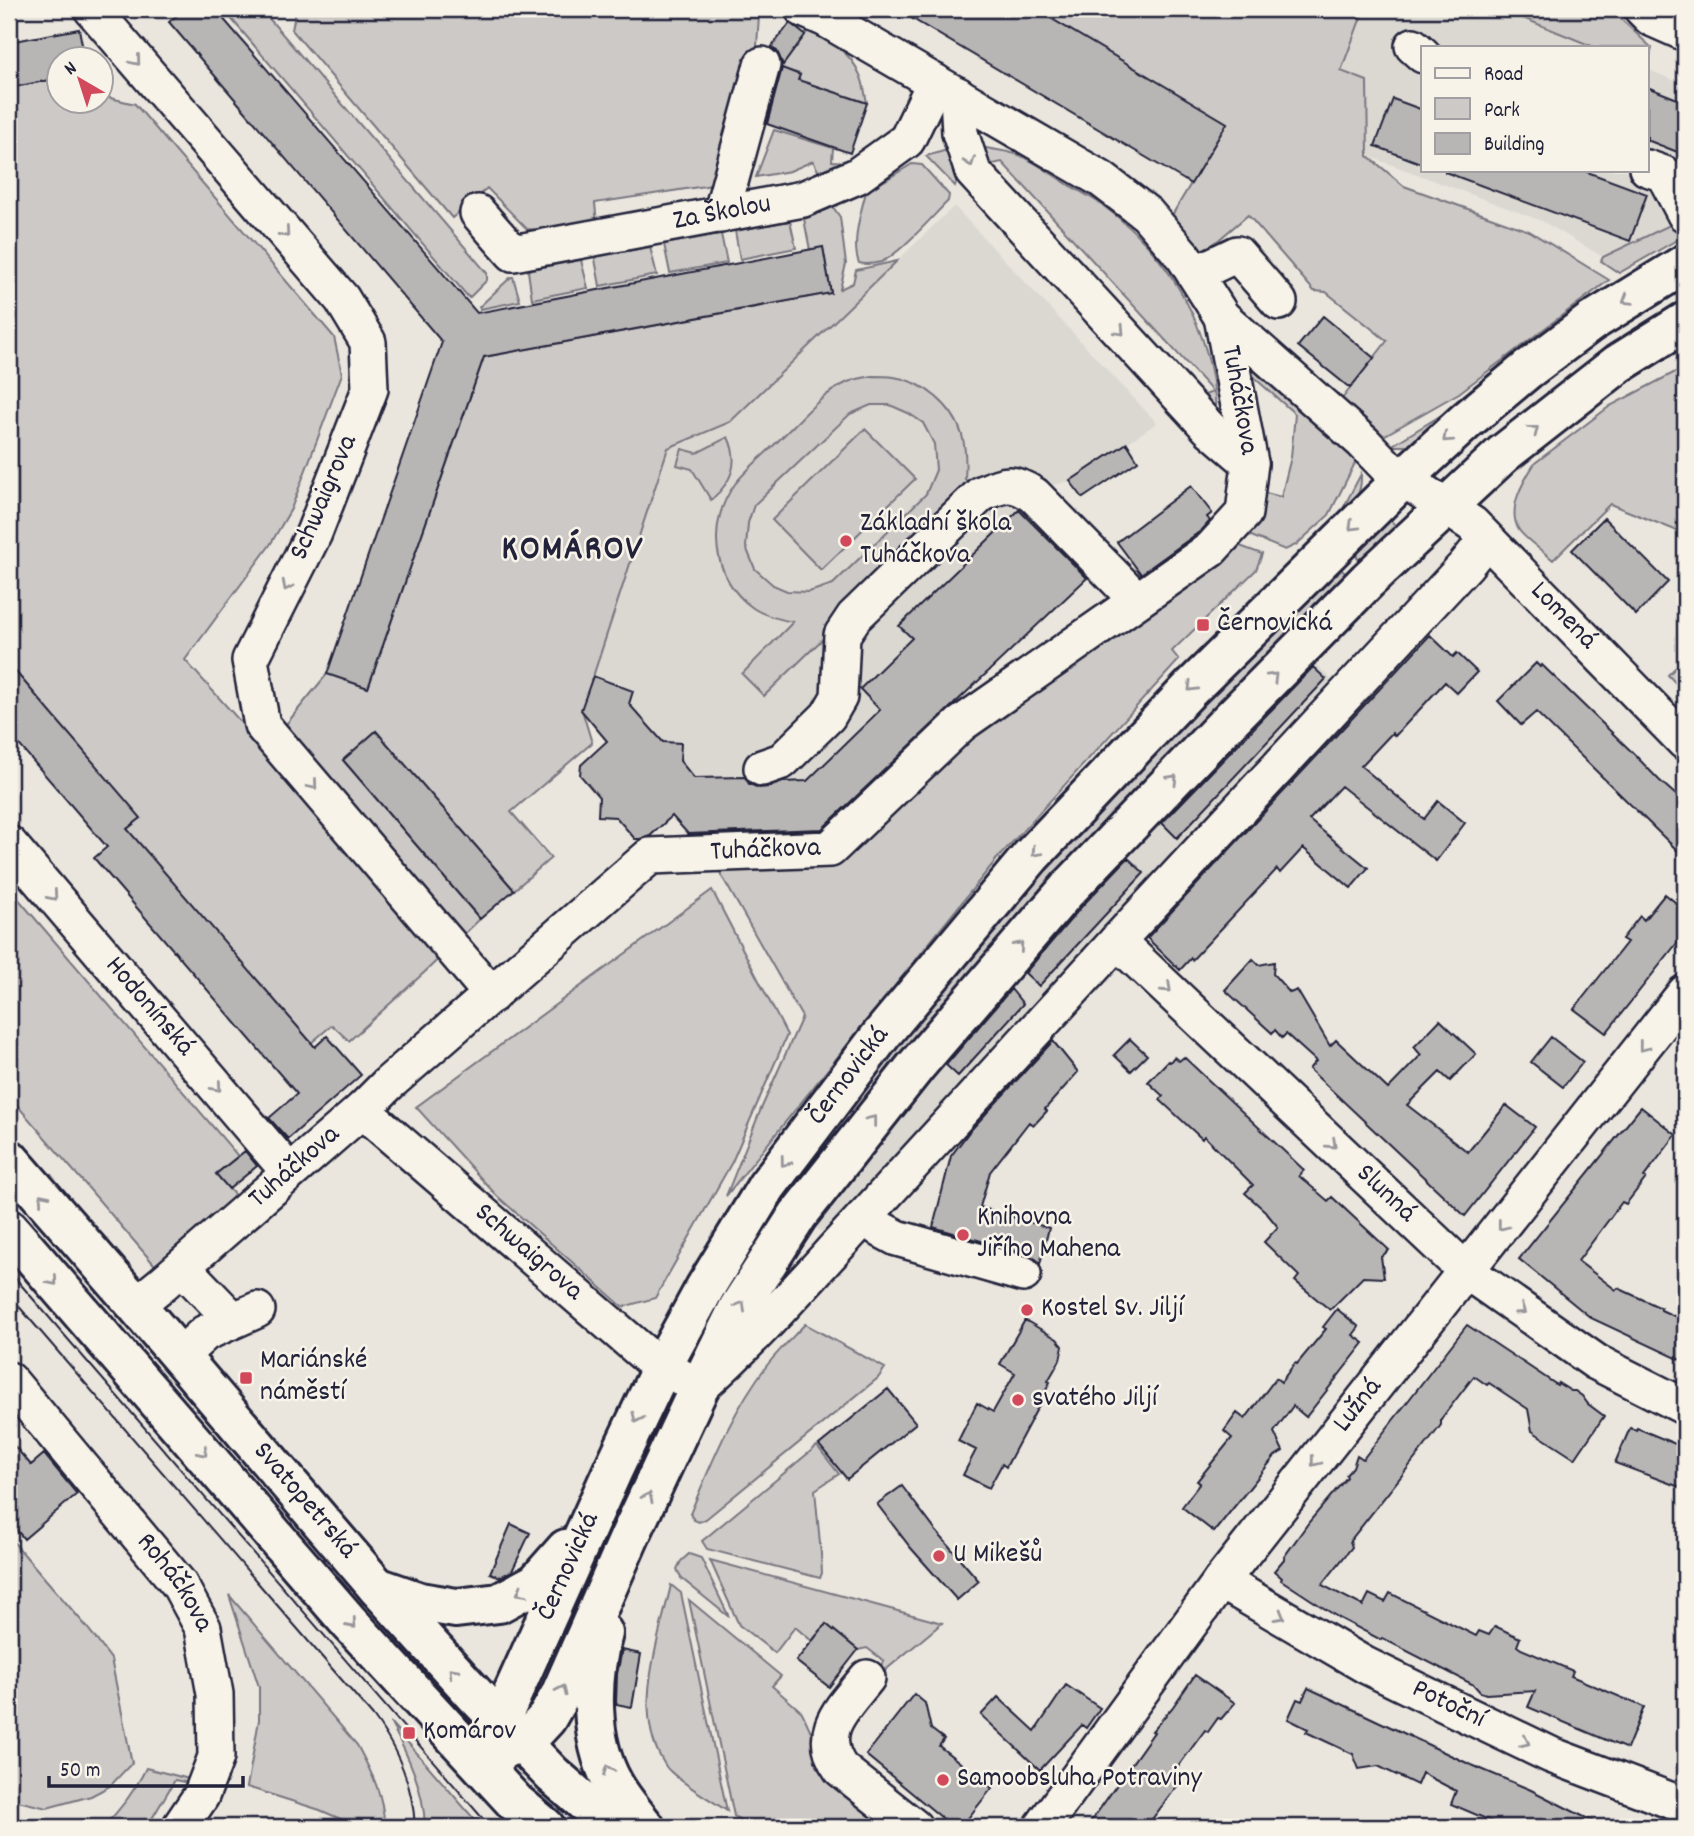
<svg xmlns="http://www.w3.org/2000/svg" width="1694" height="1836" viewBox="0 0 1694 1836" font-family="Dekko,sans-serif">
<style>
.built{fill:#dbd8d2}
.green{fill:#cdc9c6;stroke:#787680;stroke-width:2;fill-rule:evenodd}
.building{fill:#b8b6b5;stroke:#22223b;stroke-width:2}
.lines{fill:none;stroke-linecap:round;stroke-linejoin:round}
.minor-casing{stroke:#22223b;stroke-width:40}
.major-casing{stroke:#22223b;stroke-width:44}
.minor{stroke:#f7f3e8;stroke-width:35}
.major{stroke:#f7f3e8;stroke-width:38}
.tram{stroke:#22223b;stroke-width:2}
.oneway{stroke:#97959a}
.poi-dot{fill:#d1495b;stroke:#f7f3e8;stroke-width:2.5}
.labels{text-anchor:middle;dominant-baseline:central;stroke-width:5;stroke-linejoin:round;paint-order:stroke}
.street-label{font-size:28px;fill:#22223b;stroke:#f7f3e8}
.poi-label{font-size:28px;fill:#22223b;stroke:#f7f3e8;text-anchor:start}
.district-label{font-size:35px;font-weight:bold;letter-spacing:2px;fill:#22223b;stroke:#f7f3e8}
</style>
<rect width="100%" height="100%" fill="#eae6de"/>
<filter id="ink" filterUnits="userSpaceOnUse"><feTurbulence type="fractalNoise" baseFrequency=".0143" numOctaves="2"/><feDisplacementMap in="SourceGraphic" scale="14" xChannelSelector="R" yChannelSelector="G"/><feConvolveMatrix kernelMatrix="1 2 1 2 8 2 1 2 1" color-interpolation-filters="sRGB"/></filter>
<g filter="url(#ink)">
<path class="built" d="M1364,9H1501L1594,47H1423V170H1647V69L1685,85V218L1603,257L1542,221L1368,156L1367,81L1340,71Z
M954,206L1157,423L1070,481L1041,488L1089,576L913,742L916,745L823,834L694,842L672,817L646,840L635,839L616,817L598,816L599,797L580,775L581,765L607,742L581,710L668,448L730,422Z
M1312,660L1339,687L828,1236L811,1225L897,1113L1066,918Z"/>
<path class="green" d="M223,9H261L487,273V280L469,298Z
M296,9H743L759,15L755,77L718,184L595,203L597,224L541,230L527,229L487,188L452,218L292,30Z
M1035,9H1364L1341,71L1367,81L1368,156L1404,186L1529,231L1609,280L1459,393L1378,439L1338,404L1387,341L1326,292L1314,291L1248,215L1202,254L1171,217L1227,123Z
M1501,9H1610L1652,48L1647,69V47H1594Z
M809,29C829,40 851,52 860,75C864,83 865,94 867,103L798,80L800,74L786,70L784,75L774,71L778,62L783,65Z
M59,78L60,102H102V96L135,104L334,337L342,374L291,509L270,545L185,660L264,748L279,733L327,674L368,688L484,357L831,293L823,248L810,250L804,219L833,207L840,217L846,264L840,289L853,283L856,270L897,261L730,422L668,448L582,710L592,743L511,812L551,858L514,890L376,731L343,760L480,919L427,970L349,1041L332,1025L311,1043L127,829L140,818L9,665V88Z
M774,130L833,148L832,161L846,162L822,178L813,161L790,171L756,177Z
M971,146C987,148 1003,150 1019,155C1035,161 1054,176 1069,185C1080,191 1091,197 1101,204C1169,253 1213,329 1216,413L1196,398L1213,392L1002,162L979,167Z
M951,149L961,169L955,186L926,156Z
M912,164L922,165L949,195L948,201C933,216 899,255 881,262C873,264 866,265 859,263C851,244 861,211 866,192Z
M790,221L796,248L740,259L735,231Z
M1674,223L1682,237L1619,273L1601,261L1603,257Z
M721,234L727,263L670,273L664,244Z
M650,247L657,275L600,286L595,259L598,256Z
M581,260L588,288L532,299L528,271L530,269Z
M511,277H513L520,301L480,309L479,307Z
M1685,367V534L1610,504L1553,560C1545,553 1524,538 1519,530C1506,509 1524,480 1535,463L1610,406Z
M1251,368L1351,454L1356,461L1329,515L1296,545L1285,550L1244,533L1259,511L1266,493L1281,497L1291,457L1295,414L1249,373L1248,369Z
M872,376C880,376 887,376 894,377C924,381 954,407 962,435C966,449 966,465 965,479L976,490L764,696L742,674L793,622C779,619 765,616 753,608C712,579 706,523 735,484C747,468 767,453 781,438C801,419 820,395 846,383C854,379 864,378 872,376ZM871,405H890L908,413L923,423L934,444L936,470L926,494L833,584L809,592L787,591L773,585L755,569L746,547L748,523L754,505L850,414Z
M1466,400L1417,442L1407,446H1391Z
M865,429L915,479L821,570L772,520Z
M728,437C740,463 732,482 711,500L692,469L677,465L682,449L697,453Z
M1361,474C1362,498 1352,505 1337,520Z
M1390,519L1396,527L1394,533L1363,563L1350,550Z
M1240,546L1262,554L1256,570L1172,651L1179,660L996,860L726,1196L761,1109L802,1017L711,857L827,862L941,753L1234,547Z
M1336,565L1351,578L722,1298L719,1295L794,1176L989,929L1090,817Z
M1685,658V693L1668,675Z
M9,888L238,1156L216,1174L239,1200L159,1270L9,1096Z
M712,890L787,1035L732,1162L655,1298L623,1307L497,1196L416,1107Z
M805,1324L885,1368L878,1378L706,1519L699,1522L694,1520L690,1514C712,1462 733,1409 768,1364C779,1350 793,1337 805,1324Z
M817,1446L839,1474L815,1490L821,1554L822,1573L820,1578L707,1549L702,1541Z
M9,1537L86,1626L111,1659L132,1763L110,1786L91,1796L47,1808L9,1799Z
M689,1554L701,1558L729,1617L681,1578L677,1569L681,1561Z
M710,1560L942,1623L882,1673L874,1674L884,1661L867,1648L858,1650L826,1624L812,1641L795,1627L775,1653L739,1625Z
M671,1585L681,1593L727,1811C710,1799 684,1785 670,1771C666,1768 664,1763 661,1758C633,1708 659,1638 671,1585Z
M229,1595L357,1745C371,1771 385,1798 384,1827H359L320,1810L247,1787L259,1720V1687Z
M689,1600L781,1676L772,1686L802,1712L832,1778L892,1827H752L734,1816Z
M390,1722L481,1827H425C424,1789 408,1755 390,1722Z
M146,1768L193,1780L188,1783L175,1780L147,1827H103C121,1809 135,1791 146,1768Z"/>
<path class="building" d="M184,9H215L477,313L823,247L831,293L484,357L368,688L327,674L442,342L169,22Z
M896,9H1035L1227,123L1191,184Z
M790,23L805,35L783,65L777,51L771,48Z
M79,29L85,60H60V78L9,88V42Z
M782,68L800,75L798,80L867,103L850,153L767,124Z
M1647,87L1685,102V155L1647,140Z
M1393,99L1423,110V164L1375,146Z
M1445,170H1582L1647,194L1630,241L1445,172Z
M1323,316L1374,358L1350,388L1298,346Z
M1127,443L1138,461L1083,498L1070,481Z
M1191,486L1212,513L1207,517L1210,521L1202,530L1141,574L1117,542Z
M1019,510L1087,578L822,829L688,834L672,816L650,836L640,839H635L616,817L598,816L599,797L580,775L581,765L607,741L581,710L593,676L633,691L629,704L663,742L681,743L680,761L694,778L745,777L749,784L759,788L769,787L783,782L807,781L880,710L860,689L912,638L899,626Z
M1604,518L1668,582L1636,615L1572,550Z
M1430,635L1453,657L1457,653L1477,672L1457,693L1445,682L1395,736L1392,733L1361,766L1424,819L1438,801L1465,823L1436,861L1341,786L1309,820L1368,868L1351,888L1303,848L1280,873L1277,869L1192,960L1191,958L1180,970L1147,938Z
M1536,663L1540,667L1542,665L1634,754L1659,780L1685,803V858L1536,712L1521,725L1498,701Z
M9,664L141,818L127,829L265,989L315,1047L327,1036L361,1075L288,1139L269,1118L297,1094L94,858L107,847L9,733Z
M1313,667L1326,679L1177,838L1162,823Z
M376,731L514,890L480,919L343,760Z
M1128,858L1144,873L1039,986L1025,973L1083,905Z
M1665,894L1685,910V933L1606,1033L1574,1009L1627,942L1622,939L1640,916L1644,920Z
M1253,959L1259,965L1274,962L1273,974L1290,993L1297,990L1330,1046L1336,1040L1388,1089L1421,1055L1414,1047L1440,1020L1476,1054L1450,1081L1440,1072L1407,1105L1468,1152L1506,1105L1535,1127L1465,1216L1309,1069L1316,1061L1286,1034L1282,1038L1275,1030L1272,1033L1225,990Z
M1011,989L1023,1004L958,1076L946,1065Z
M1551,1037L1583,1062L1563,1087L1531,1062Z
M1130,1039L1147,1055L1131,1071L1114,1055Z
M1053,1041L1078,1072L1045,1109L1047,1111L1034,1125L1029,1122L990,1172L980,1207L1049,1228L1040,1264L1037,1260L1029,1255L933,1227L951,1156L969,1132Z
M1174,1057L1179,1061L1184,1057L1304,1170L1299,1176L1328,1201L1332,1197L1389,1250L1381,1257L1384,1278L1363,1277L1330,1310L1295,1281L1299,1276L1264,1242L1278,1227L1265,1211L1245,1193L1253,1185L1204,1136L1202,1139L1160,1100L1163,1096L1148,1082L1168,1061L1170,1062Z
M1641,1107L1676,1135L1644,1177L1646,1178L1626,1204L1622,1202L1578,1261L1616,1290L1618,1288L1661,1308V1310L1685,1321V1362L1591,1318L1519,1259Z
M245,1151L257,1166L229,1189L216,1174Z
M1337,1309L1359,1327L1353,1335L1364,1343L1306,1417L1293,1406L1274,1432L1283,1451L1275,1456L1214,1532L1182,1507L1200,1483L1197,1481L1232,1438L1224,1431L1237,1413L1245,1419L1276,1378L1281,1382L1295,1363L1297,1364L1326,1329L1323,1327Z
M1025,1320L1057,1339L1063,1346L1060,1360L1048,1381L1050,1382L1040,1403L1006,1467L1002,1464L989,1488L963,1475L976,1450L958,1441L977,1403L993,1412L1015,1373L1000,1364Z
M1467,1325L1557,1385L1558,1383L1571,1391H1575L1582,1396L1588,1404L1604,1416L1575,1459L1532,1431L1528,1409L1489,1383L1487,1385L1474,1376L1441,1419V1425L1429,1441L1350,1541L1352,1547L1322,1585L1363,1606L1369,1594L1385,1602L1390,1593L1476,1636L1479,1631L1489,1635L1495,1626L1520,1638L1517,1646L1521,1649L1573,1671L1571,1676L1644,1707L1627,1749L1528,1707L1535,1691L1486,1694L1480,1692L1474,1685L1382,1638L1381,1640L1339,1618L1281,1580L1282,1578L1274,1571L1285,1558L1284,1557L1309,1522L1347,1477L1346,1475L1353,1467L1357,1455L1363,1459Z
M888,1389L916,1423L847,1479L819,1445Z
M1630,1428L1636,1430L1637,1428L1685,1448V1489L1615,1463Z
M9,1440L31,1465L44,1454L77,1494L24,1539L9,1521Z
M902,1486L936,1531L979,1581L957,1600L910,1547L877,1504Z
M511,1524L530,1533L512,1571L500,1577L490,1573Z
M826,1624L858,1650L829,1687L796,1661Z
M622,1650L641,1654L632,1707L616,1704L617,1674Z
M1195,1675L1235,1703L1221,1719L1218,1718L1208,1732L1205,1730L1172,1775L1181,1781L1146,1827H1087L1154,1732L1152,1731L1172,1708Z
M1066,1685L1100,1708L1086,1728L1082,1725L1040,1770L981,1715L998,1697L1035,1731Z
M1308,1688L1467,1763L1531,1790L1604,1827H1505L1451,1804L1456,1791L1422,1773L1417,1785L1378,1766L1359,1769L1353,1754L1306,1732L1308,1729L1288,1719L1297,1699L1302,1701Z
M914,1694L925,1703L931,1729L944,1739L939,1746L992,1788L961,1827H953L866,1755Z"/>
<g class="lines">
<defs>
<g id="minor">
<path d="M92,9L342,299L368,342L370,389L314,533L250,660L262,725L492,995"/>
<path id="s1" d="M803,9L826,19L1101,179L1147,214L1184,257L1222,317L1363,442L1390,470L1472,524L1685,742"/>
<path d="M1642,9L1651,18L1685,33"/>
<path d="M1413,46L1423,55"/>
<path d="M958,95L960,133L973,172L1209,428L1250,463"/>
<path d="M1647,168L1664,174L1685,214"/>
<path id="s2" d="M478,213L513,253L803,199L857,176L907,140L935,82"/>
<path d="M721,215L762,65"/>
<path d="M1195,274L1237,254L1279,302"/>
<path d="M762,768L782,761L828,716L839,697L842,635L854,617L981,494C1005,484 1010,480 1034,495L1137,600"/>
<path id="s3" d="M9,844L289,1172"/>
<path id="s4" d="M1117,941L1466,1271L1596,1362L1685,1407"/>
<path id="s5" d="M362,1110L648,1357L699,1388C758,1336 810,1275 864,1217"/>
<path d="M182,1267L233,1320"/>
<path d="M1023,1274L897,1238L882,1230L864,1217L1117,941L1466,565L1486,540"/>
<path id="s6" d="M136,1305L162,1284L362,1110L388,1084L650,856L830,849L961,724L1211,549L1244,513L1250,463L1222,317"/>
<path d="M180,1356L205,1333L257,1310"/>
<path id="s7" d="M9,1380L179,1584L203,1628L215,1694L216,1757L201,1796L180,1827"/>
<path id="s8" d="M1221,1581L1365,1665L1457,1710L1551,1755L1685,1806"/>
<path d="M867,1678C844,1707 814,1732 841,1769L914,1827"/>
<path id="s9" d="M1042,1827L1221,1581L1685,993"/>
</g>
<g id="major">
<path id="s10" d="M9,1159L136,1305L377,1587L476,1696L553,1775L613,1827"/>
<path d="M9,1229L348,1621L515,1802L545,1827"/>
<path d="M377,1587L420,1602L456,1608L499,1603L536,1583L566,1549"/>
<path d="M603,1633C590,1679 589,1740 613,1783C621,1798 634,1813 645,1827"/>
<path d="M472,1752L500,1751L520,1741L535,1731L547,1718L560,1695L630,1536L699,1388L739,1307L798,1215L916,1066L1067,890L1225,725L1368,580L1503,454L1618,364L1685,322"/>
<path id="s11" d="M493,1777L492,1753L497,1728L613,1470L662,1367L705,1288L767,1186L882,1034L1031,856L1190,689L1403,479L1467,420L1527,370L1591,322L1685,264"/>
</g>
</defs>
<use href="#minor" class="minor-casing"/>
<use href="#major" class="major-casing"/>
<use href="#minor" class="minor"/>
<use href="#major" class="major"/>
<path class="tram" d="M9,1271L490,1827
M9,1295L373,1716C398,1749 413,1786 415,1827"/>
</g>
<defs><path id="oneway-chevron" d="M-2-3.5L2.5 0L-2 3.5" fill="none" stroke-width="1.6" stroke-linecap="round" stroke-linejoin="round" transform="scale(1.75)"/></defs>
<g class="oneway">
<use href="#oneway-chevron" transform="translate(136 61) rotate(50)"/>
<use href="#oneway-chevron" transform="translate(970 162) rotate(70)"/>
<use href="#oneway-chevron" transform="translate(285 233) rotate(49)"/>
<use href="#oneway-chevron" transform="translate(1627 300) rotate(148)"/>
<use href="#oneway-chevron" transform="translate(1120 331) rotate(47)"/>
<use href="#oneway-chevron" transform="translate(1534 430) rotate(-38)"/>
<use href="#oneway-chevron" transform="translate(1447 438) rotate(138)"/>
<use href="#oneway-chevron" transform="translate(1353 526) rotate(136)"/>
<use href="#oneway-chevron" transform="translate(287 586) rotate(117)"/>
<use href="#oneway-chevron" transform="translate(1273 677) rotate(-45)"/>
<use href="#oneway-chevron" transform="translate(1192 687) rotate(135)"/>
<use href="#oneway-chevron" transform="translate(1173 779) rotate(-46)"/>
<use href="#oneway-chevron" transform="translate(313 785) rotate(50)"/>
<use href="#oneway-chevron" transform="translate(1036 852) rotate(133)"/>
<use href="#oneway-chevron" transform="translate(53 896) rotate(49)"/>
<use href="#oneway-chevron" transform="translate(1019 946) rotate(-49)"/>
<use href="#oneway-chevron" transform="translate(1167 988) rotate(43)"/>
<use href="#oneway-chevron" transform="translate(1643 1047) rotate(128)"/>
<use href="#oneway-chevron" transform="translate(217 1087) rotate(49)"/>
<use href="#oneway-chevron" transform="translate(872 1120) rotate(-52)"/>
<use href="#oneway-chevron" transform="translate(1332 1144) rotate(43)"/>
<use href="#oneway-chevron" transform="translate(785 1162) rotate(127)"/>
<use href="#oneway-chevron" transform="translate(43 1198) rotate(-131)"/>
<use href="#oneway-chevron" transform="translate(1502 1226) rotate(128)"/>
<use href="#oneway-chevron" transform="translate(53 1281) rotate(49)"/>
<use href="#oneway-chevron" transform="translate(741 1306) rotate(-60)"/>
<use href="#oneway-chevron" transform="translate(1521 1310) rotate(35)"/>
<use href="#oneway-chevron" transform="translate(637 1418) rotate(115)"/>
<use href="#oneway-chevron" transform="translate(203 1452) rotate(49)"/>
<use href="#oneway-chevron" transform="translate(1315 1462) rotate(128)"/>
<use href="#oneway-chevron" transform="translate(648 1497) rotate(-65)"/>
<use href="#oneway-chevron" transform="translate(521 1592) rotate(151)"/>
<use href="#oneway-chevron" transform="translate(1280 1616) rotate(30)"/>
<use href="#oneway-chevron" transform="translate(352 1624) rotate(48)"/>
<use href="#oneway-chevron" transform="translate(453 1672) rotate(-132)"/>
<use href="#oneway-chevron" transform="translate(562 1690) rotate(-65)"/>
<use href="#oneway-chevron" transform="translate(1525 1742) rotate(25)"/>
<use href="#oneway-chevron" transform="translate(608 1770) rotate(-110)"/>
</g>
</g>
<g class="poi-dot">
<circle cx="846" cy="541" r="7"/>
<rect x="1196" y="618" width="14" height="14" rx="3.5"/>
<circle cx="963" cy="1235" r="7"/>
<circle cx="1027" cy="1310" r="7"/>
<rect x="239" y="1371" width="14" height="14" rx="3.5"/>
<circle cx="1018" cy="1400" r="7"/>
<circle cx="939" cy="1556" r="7"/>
<rect x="402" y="1726" width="14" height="14" rx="3.5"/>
<circle cx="943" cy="1780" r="7"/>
</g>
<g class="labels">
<g class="street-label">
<text stroke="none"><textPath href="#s2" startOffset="266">Za Školou</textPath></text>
<text transform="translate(1238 400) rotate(80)">Tuháčkova</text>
<text transform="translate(325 498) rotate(-67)">Schwaigrova</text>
<text stroke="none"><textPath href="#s1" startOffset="984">Lomená</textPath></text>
<text stroke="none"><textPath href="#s6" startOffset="798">Tuháčkova</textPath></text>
<text stroke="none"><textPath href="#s3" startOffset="215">Hodonínská</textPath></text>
<text stroke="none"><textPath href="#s11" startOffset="793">Černovická</textPath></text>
<text stroke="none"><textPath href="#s6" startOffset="210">Tuháčkova</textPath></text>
<text stroke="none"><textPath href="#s4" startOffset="369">Slunná</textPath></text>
<text stroke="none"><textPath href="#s5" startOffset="219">Schwaigrova</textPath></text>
<text stroke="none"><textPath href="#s9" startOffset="527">Lužná</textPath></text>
<text stroke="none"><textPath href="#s10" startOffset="452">Svatopetrská</textPath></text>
<text stroke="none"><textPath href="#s11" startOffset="226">Černovická</textPath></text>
<text stroke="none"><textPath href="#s7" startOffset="262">Roháčkova</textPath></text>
<text stroke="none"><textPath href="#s8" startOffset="259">Potoční</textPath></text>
</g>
<g class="poi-label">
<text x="860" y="525">Základní škola<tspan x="860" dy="32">Tuháčkova</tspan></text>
<text x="1217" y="625">Černovická</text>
<text x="977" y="1219">Knihovna<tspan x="977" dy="32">Jiřího Mahena</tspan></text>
<text x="1041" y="1310">Kostel Sv. Jiljí</text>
<text x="260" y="1362">Mariánské<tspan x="260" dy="32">náměstí</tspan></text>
<text x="1032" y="1400">svatého Jiljí</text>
<text x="953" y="1556">U Mikešů</text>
<text x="423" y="1733">Komárov</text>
<text x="957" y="1780">Samoobsluha Potraviny</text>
</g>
<g class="district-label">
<text x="573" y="551">KOMÁROV</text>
</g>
</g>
<rect width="1694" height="1836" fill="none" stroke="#f7f3e8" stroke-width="35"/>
<rect x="18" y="18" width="1659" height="1801" fill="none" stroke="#22223b" stroke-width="2.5" filter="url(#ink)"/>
<rect x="1421" y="46" width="228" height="126" fill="#f7f3e8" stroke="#a29fa3" stroke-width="2"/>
<rect x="1435" y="68" width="35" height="10" fill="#f7f3e8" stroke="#a29fa3" stroke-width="2"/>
<text x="1484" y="80" font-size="21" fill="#22223b">Road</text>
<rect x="1435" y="98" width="35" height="21" fill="#cdc9c6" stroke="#a29fa3" stroke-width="2"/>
<text x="1484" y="116" font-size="21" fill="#22223b">Park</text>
<rect x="1435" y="133" width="35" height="21" fill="#b8b6b5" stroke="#a29fa3" stroke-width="2"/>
<text x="1484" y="150" font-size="21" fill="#22223b">Building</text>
<g transform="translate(80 80) rotate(321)"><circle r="33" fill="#f7f3e8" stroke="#a29fa3" stroke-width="2"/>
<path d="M0-5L12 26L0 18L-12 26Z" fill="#d1495b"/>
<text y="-10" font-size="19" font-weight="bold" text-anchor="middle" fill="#22223b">N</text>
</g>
<path d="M49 1776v10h194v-10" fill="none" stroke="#22223b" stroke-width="3.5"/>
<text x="60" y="1776" font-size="21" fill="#22223b" stroke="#f7f3e8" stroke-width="5" paint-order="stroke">50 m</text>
</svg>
